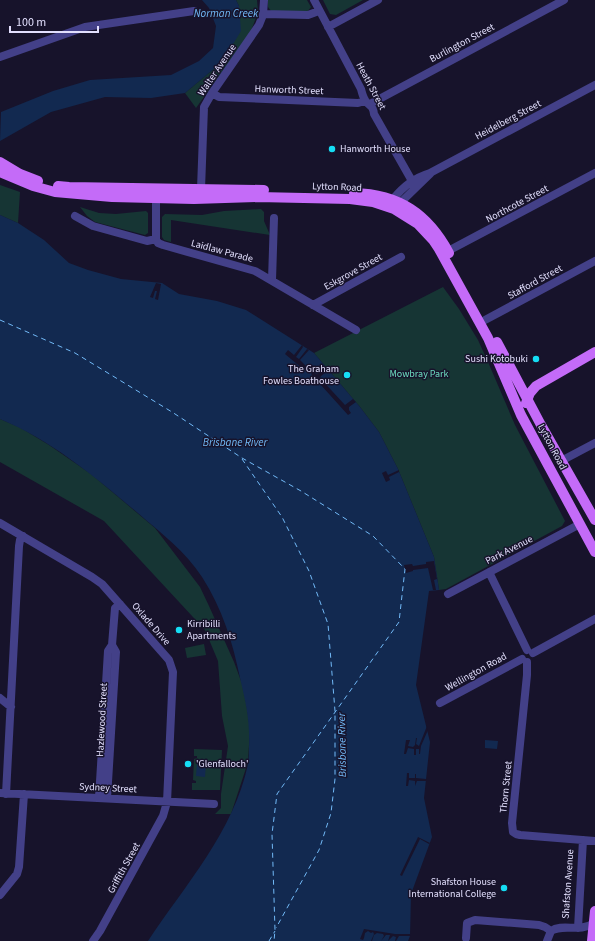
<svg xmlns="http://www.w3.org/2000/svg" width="595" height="941" viewBox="0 0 595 941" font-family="'Source Sans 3',sans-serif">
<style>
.green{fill:#163534}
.water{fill:#122950}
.pier{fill:#17132b}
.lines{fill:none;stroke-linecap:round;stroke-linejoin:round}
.ferry{stroke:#72baf8;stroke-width:1;stroke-dasharray:5 4;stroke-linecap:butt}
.minor{stroke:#434088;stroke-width:8}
.major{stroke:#c46bf8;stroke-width:10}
.poi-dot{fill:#15ddf4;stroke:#17132b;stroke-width:1.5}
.labels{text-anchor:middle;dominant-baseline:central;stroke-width:3;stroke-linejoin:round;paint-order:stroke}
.street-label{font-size:10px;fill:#e2dffd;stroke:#17132b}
.poi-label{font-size:10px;fill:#e2dffd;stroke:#17132b;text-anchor:start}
.park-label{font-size:10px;fill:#6cdcc0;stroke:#17132b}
.water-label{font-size:11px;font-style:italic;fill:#72baf8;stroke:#17132b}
</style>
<rect width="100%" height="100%" fill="#17132b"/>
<path class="green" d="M236,0H257L258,12L251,31L196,108L185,93L222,62L239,6Z
M268,0H307L311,7L308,11H271L268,7Z
M323,0H363L336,15L330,14Z
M0,185L20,192L18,223L0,215Z
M80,207L99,213L116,214L146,211L148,213V233L145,235L95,222L87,216Z
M261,209L264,212V221L270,235L171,220V242L164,240L162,237V217L165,214L202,215L224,211Z
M443,287L459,309L478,340L488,362L515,425L565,521L562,526L446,589L439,590L434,557L398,469L379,432L360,407L314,353Z
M0,419L21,428L49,445L91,474L155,528L200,587L209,606L234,662L244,689L250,728L248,762L231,814H215L221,808V794L228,746L222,716L218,661L205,630L104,521L0,462Z
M204,644L206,655L187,658L185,648Z
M194,749L222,750L220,790H192V783H196V781L193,780L194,759L197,758V756H194Z"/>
<path class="water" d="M202,0H236L239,6L241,31L222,62L185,93L151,98L105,97L51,112L0,141L1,112L53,91L90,80L171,75L199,61L213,48L216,26L209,8Z
M0,215L18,223L44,240L69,263L88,270L121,279L162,283L179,294L217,301L246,310L314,353L360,407L379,432L398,469L434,557L439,590L429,591L416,685L430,742L424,798L432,837L411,894L410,936L408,941H148C185,885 234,831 248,764C249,758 249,752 249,747C250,721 246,703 240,678C233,643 222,608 202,577C186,552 161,533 139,514C96,478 53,441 0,419Z
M485,740L498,741L497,749L485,748Z
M197,763H206L205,777L196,776Z"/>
<path class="pier" d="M156,283L161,284L158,300L155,299L157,291H155L153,298L150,297Z
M302,345L303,347L296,357L299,359L307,349L309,350L300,360L306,366L303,369L285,354L288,350L294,355Z
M325,366L329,370L321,376L320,378L345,405L353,399L356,402L349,407V410L351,413L348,415L311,374L314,371L316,374L319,373Z
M399,470V472L389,477L390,480L386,482L382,473L386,471L388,475Z
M434,561L437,579L434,580L436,590H433L428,568L413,570V571L406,573L404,565L412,564L413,566L426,564V562Z
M427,726L428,730L421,746L420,754H419V749H416V755H414V749L408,748L406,754H404L406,740H410L408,746L413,747L415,745L416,738H417L416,744L419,746Z
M407,773H409V778H415V774H416V778L426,779V781H417L415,786V781L409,780L408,786H406Z
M418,837L430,843L429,844L420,839L402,876L400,875Z
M364,929L395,934H410V936H399L396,941H395L396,937L393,936L388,941L390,935H386L381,941L384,936L383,934L377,933L374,935L372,941H371L374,934L373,932L371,933L368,931L365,933L364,938L363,940L360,939Z"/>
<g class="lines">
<path class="ferry" d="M0,320L75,353L172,412L242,458L301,491L373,536L405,569L399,622L277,794L272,834L275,930L274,941
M242,459L282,517L309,571L328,624L335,711V779L331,813L319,850L276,928
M269,941L275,931"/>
<path class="minor" d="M314,0L361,89C362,93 363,97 365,100C368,106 373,104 374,114L412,181
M264,14L308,15L319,11
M328,27L378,0
M0,57L85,27L194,11
M212,93L219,97L358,103L365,101
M370,104L564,0
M201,189L204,107L212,93L259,25L263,15L264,0
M393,199C404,186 414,178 430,173L595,85
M397,206L430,174
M75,216L93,226L147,241L156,239L158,243L163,245L255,271L356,330
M156,239V194
M448,251L595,173
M272,280L274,218
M313,305L401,257
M485,320L595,261
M561,461L595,443
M0,523L92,577L102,584L169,660L173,672L167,802L163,816L100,931L93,941
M489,572L527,650
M448,594L580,524
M533,653L595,619
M527,662V675L512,823L513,832L516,834L520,835L595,841
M0,698L11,707
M440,703L522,659
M0,793L214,804
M6,794L19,546L20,540L23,536
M99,798L108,651L112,645L115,608L120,604
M107,798L116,652L112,645
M0,895L17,874L19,867L24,794
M578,928L583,840
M551,931C563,923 579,933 594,923
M466,938L467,923L475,920L539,925L545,927L551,931
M547,941L551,931"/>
<path class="major" d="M0,162L20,174L38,181
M0,172L33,186L55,192L112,197L194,199L258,197L350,199L373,202L394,209L418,224L433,240L439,249L488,338L521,415L595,552
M58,186L69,187L264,190
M354,193C399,194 428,214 449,253
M497,342L541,425L595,520
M526,403L530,393L536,386L595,352
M592,941L595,911"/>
</g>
<g class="poi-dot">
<circle cx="332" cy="149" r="4"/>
<circle cx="536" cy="359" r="4"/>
<circle cx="347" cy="375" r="4"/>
<circle cx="179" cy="630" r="4"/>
<circle cx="188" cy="764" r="4"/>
<circle cx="504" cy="888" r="4"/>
</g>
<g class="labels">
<g class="street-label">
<text transform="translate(462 43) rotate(-28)">Burlington Street</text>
<text transform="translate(217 70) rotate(-56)">Walter Avenue</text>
<text transform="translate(371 86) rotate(62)">Heath Street</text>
<text transform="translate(289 90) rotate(2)">Hanworth Street</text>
<text transform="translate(508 120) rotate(-28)">Heidelberg Street</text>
<text transform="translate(337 187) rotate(2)">Lytton Road</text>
<text transform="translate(517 204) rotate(-28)">Northcote Street</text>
<text transform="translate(222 251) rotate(15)">Laidlaw Parade</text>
<text transform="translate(353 272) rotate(-29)">Eskgrove Street</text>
<text transform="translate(535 282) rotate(-29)">Stafford Street</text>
<text transform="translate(552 447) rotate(62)">Lytton Road</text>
<text transform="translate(509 550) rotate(-27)">Park Avenue</text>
<text transform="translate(151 624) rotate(49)">Oxlade Drive</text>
<text transform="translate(476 672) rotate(-29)">Wellington Road</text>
<text transform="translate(102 720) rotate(-87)">Hazlewood Street</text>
<text transform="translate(506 787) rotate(-84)">Thorn Street</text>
<text transform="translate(108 788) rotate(3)">Sydney Street</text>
<text transform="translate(124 868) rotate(-61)">Griffith Street</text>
<text transform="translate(568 884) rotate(-86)">Shafston Avenue</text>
</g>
<g class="poi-label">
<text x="340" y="149">Hanworth House</text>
<text x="528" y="359" text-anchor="end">Sushi Kotobuki</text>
<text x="339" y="369" text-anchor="end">The Graham<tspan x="339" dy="12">Fowles Boathouse</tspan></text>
<text x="187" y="624">Kirribilli<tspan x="187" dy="12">Apartments</tspan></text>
<text x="196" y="764">'Glenfalloch'</text>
<text x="496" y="882" text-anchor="end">Shafston House<tspan x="496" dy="12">International College</tspan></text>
</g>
<g class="park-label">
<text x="419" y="374">Mowbray Park</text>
</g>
<g class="water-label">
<text x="226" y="13">Norman Creek</text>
<text x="235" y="442">Brisbane River</text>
<text transform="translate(342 745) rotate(-91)">Brisbane River</text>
</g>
</g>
<path d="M10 26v6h88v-6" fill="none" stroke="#e2dffd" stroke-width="2"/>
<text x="16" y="26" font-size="12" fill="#e2dffd" stroke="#17132b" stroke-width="3" paint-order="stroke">100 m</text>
</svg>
